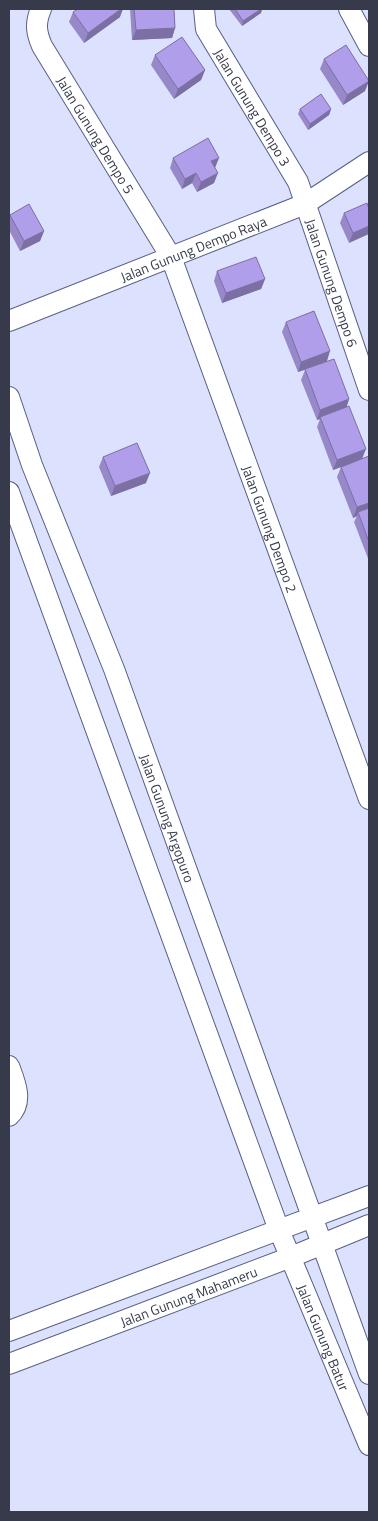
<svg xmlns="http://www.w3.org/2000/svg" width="378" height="1521" viewBox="0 0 378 1521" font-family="'Titillium Web',sans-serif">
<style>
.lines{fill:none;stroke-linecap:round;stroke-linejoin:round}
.street-casing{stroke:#575f85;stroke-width:22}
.street{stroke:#fff;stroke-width:20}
.wall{fill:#9788c9}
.shaded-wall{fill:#7b6fa4}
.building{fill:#b09eea;stroke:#7b6fa4}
.labels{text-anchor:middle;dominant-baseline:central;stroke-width:4;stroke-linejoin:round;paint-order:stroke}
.street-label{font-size:14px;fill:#363a4b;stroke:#fff}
</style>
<rect width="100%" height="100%" fill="#dce2fd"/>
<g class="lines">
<defs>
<g id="street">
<path id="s1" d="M41,9C35,23 36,32 42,46L171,257L369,799"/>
<path id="s2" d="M204,9L206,29L298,182L369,390"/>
<path d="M349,9L369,46"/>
<path id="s3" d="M9,321L305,204L369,162"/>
<path id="s4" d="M9,397L32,465L114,669L369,1374"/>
<path id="s5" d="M9,492L279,1230L369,1445"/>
<path d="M9,1066C15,1082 24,1102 9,1116"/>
<path d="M9,1331L369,1196"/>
<path id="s6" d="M9,1364L291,1257L369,1225"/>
</g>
</defs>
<use href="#street" class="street-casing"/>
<use href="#street" class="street"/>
</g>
<path class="wall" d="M130,9H174L175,28L172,38L132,40Z
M229,9H262L261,13L242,26Z
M73,12L120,17L84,43L69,22Z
M155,55L205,70L201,80L174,99L151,65Z
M324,59L365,91L343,105L320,69Z
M300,109H331L329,115L308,130L298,114Z
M173,158L215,168L214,183L197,192L192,183L182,189L170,168Z
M369,209L349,243L340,223L344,213Z
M10,215L44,231L40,241L20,251L9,230V217Z
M217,271L265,279L261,289L222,303L214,281Z
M286,322L327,361L349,399L346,407L362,459L333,470L317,427L320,419L317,420L301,380L305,370L298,372L282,332Z
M369,456V561L354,522L357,516L353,518L337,477L341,467Z
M103,457L146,483L111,496L99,467Z"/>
<path class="shaded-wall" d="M121,9H123L120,17L84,43L88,33Z
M261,9H262L261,13L242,26L243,21Z
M175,28L172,38L132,40L136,30Z
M205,70L201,80L174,99L178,89Z
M369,81L365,91L343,105L347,95Z
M331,109L329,115L308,130L310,124Z
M219,158L215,168L211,161Z
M196,173L192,183L182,189L185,179Z
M218,173L214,183L197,192L201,182Z
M369,226V234L349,243L353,233Z
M44,231L40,241L20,251L24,241Z
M265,279L261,289L222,303L226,293Z
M330,351L327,361L298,372L301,362Z
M349,399L346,409L320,417V419L317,420L320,410Z
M366,449L362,459L333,470L337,460Z
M150,473L146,483L111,496L115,486Z
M369,503V511L358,512L357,516L353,518L357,507Z"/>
<path class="building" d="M78,9H121L88,33L73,12Z
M134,9H174L175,28L136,30Z
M235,9H261L243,21Z
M182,37L205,70L178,89L155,55Z
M346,45L369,81L347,95L324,59Z
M321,94L331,109L310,124L300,109Z
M208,138L219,158L211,161L218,173L201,182L196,173L185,179L173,158Z
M367,203L369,209V226L353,233L344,213Z
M29,204L44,231L24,241L10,215Z
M256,257L265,279L226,293L217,271Z
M314,311L330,351L301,362L286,322Z
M334,359L349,399L320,410L305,369Z
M349,406L366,449L337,460L320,417Z
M137,443L150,473L115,486L103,457Z
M369,456V503L357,507L341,467Z
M369,508V542L358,512Z"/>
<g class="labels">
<g class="street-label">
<text stroke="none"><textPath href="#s2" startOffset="111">Jalan Gunung Dempo 3</textPath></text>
<text stroke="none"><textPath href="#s1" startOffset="142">Jalan Gunung Dempo 5</textPath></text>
<text stroke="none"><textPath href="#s3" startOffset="198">Jalan Gunung Dempo Raya</textPath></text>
<text stroke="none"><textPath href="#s2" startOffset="305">Jalan Gunung Dempo 6</textPath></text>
<text stroke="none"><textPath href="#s1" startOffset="575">Jalan Gunung Dempo 2</textPath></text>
<text stroke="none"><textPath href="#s4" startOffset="450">Jalan Gunung Argopuro</textPath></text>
<text stroke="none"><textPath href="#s6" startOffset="192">Jalan Gunung Mahameru</textPath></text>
<text stroke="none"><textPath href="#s5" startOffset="902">Jalan Gunung Batur</textPath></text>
</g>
</g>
<rect width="378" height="1521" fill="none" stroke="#363a4b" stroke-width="20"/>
</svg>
